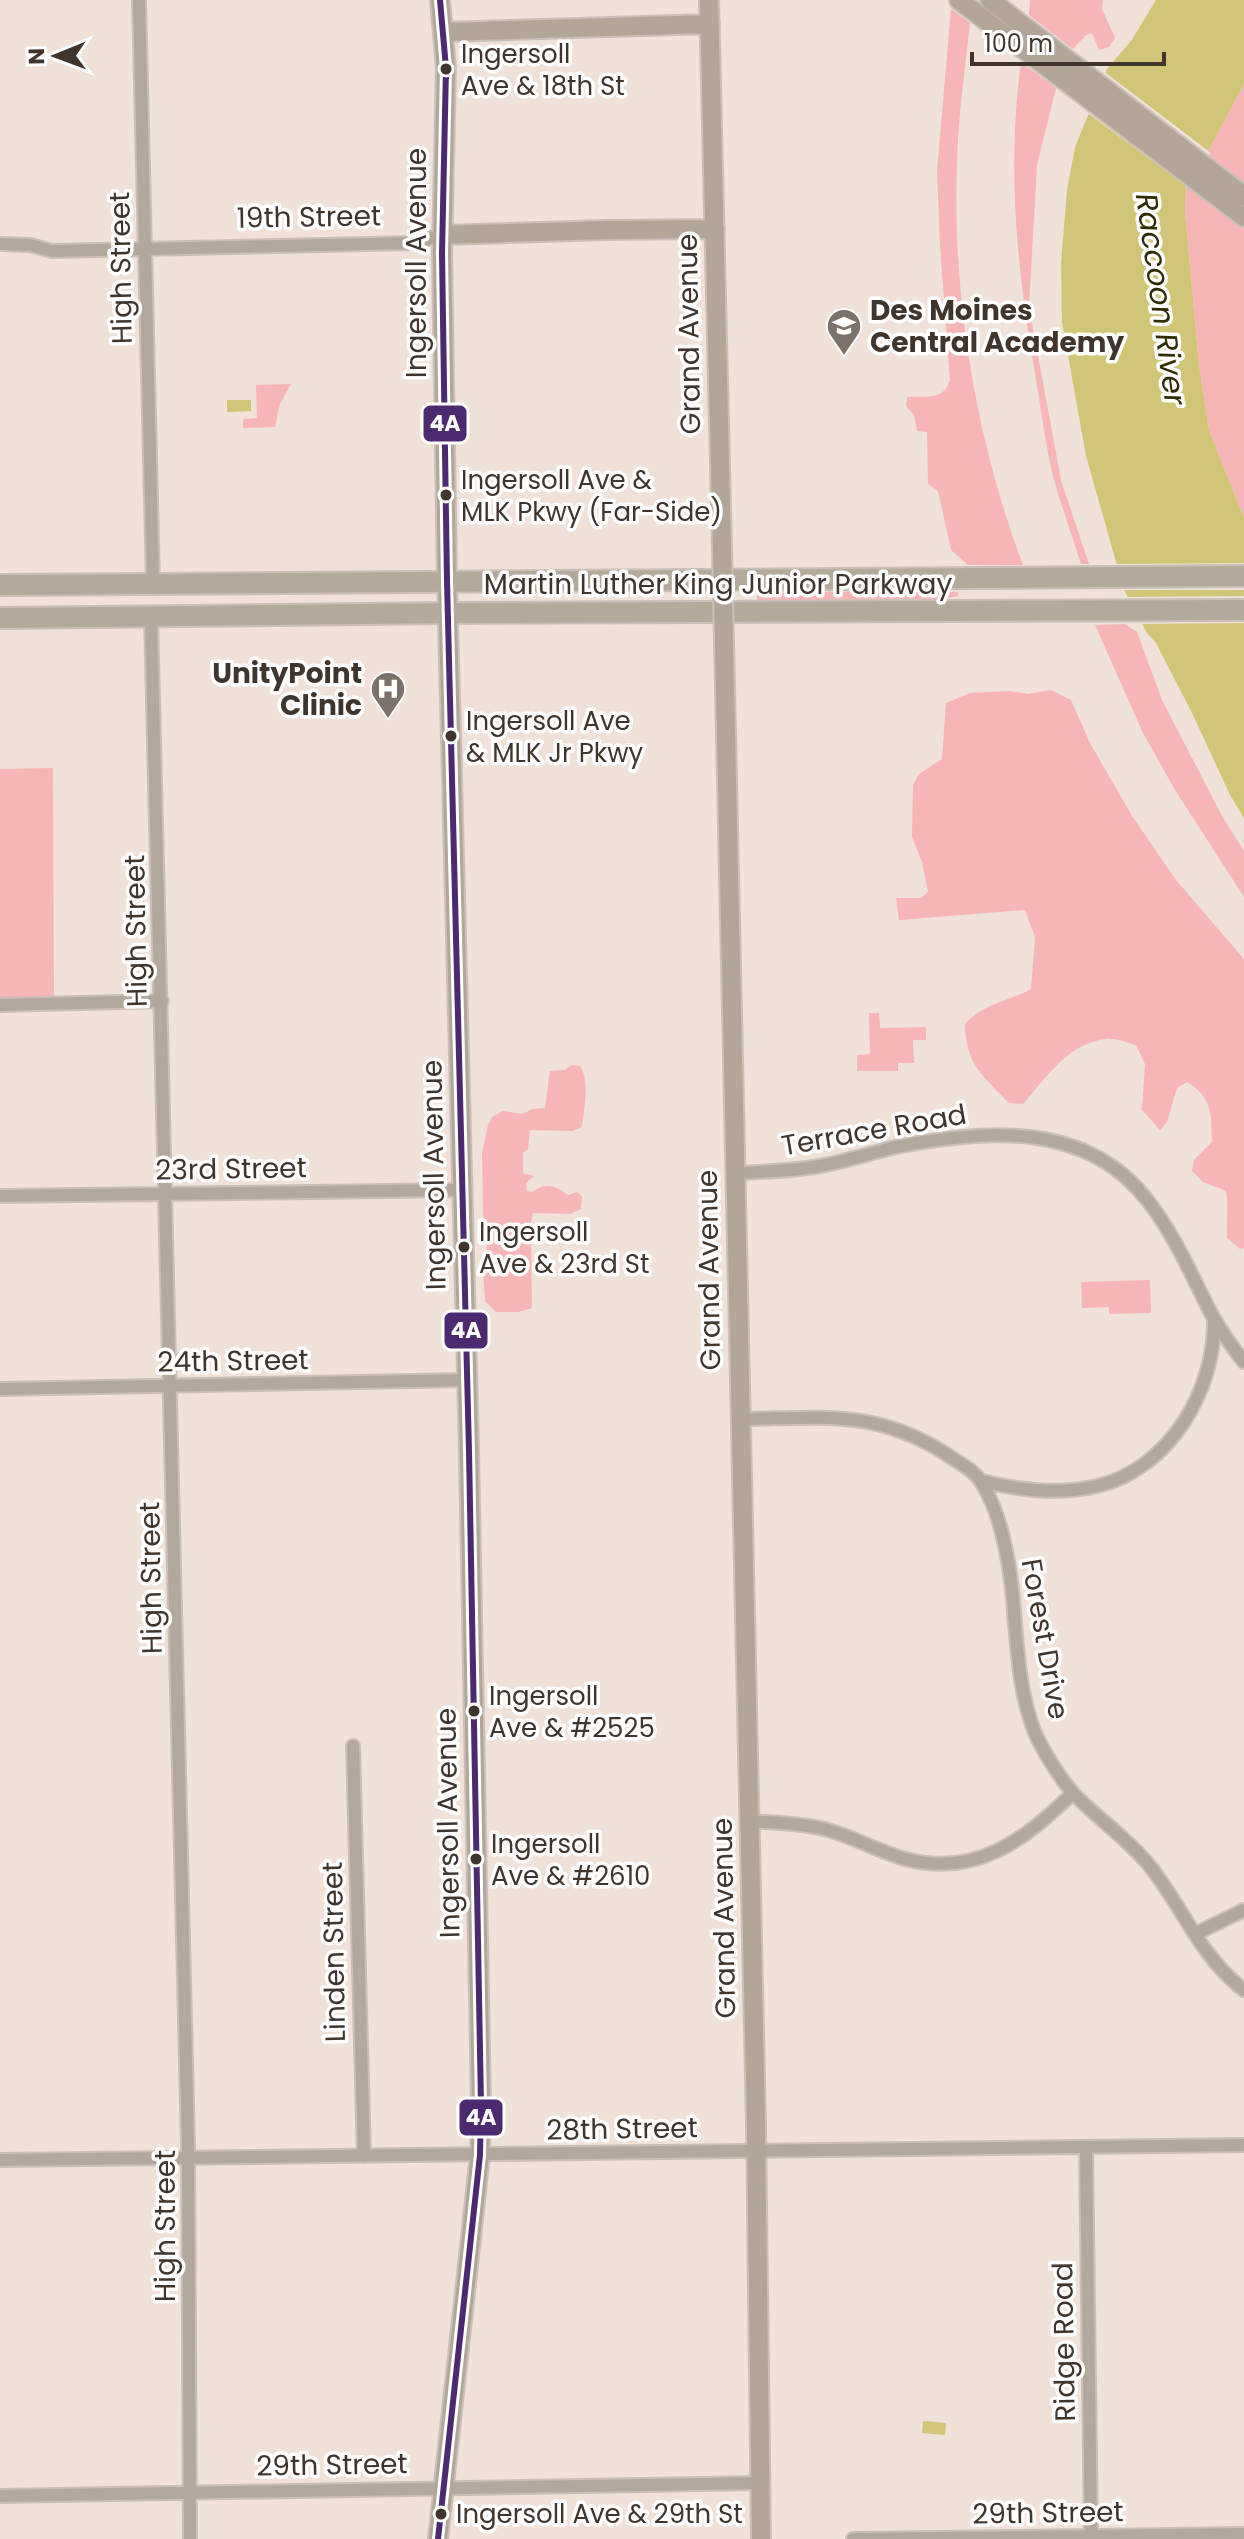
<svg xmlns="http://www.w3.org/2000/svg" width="1244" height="2539" viewBox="0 0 1244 2539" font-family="Poppins,sans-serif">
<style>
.green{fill:#f6b5b7}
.water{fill:#d1c678}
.pier{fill:#f0e2d8}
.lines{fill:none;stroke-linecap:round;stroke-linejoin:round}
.minor-casing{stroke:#cbc0b8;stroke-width:16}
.secondary-casing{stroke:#cbc0b8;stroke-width:22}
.primary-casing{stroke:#cbc0b8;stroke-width:24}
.minor{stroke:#b2a89c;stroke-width:12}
.secondary{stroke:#b1a698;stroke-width:18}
.primary{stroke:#b4aa9c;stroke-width:20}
.secondary-bridge-casing{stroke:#cbc0b8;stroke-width:22;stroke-linecap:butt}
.secondary-bridge{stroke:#b1a698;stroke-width:18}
.bus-1-casing{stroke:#fff;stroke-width:12}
.bus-1{stroke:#4c2a6f;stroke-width:6}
.bus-dot{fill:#3f352d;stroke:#fff;stroke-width:3}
.labels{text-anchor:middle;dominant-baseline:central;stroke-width:7;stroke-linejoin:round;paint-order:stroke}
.bus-label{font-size:26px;fill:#3f352d;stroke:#fff;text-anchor:start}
.street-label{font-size:28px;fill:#3f352d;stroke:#fff}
.poi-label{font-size:28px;font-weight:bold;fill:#3f352d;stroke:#fff;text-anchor:start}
.water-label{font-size:30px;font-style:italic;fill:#302b00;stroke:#fff}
.line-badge{stroke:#fff;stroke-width:3}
.badge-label{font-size:22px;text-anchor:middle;font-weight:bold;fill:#fff}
</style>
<rect width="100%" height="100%" fill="#f0e2d8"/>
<path class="green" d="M1030,0H1103L1102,9L1115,38L1109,47L1099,50L1092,33L1086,35L1073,49L1029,15Z
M951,9L970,23C965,70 958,116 957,163C952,297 976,440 1023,565H968L951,550L938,491L928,484L927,432L917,431L914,415L906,406L907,397C925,396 944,401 950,380L940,245L937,171Z
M1021,62L1056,88L1037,165L1029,307L1061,480L1089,564H1081C1072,535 1061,506 1053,476C1046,447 1042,416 1037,386C1018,279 1006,171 1021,62Z
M1244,84V518L1209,430L1199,365L1185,211L1186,181L1212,144Z
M291,384L280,404L275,427L243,428V419L257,418L256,385Z
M935,591L958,592V596L943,599L757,601V592Z
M1125,624L1137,632L1162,700L1222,816L1244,851V897L1175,790L1143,733L1095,625Z
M1051,690L1071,700L1090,743L1132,816L1176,880L1244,959V1248L1240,1249L1227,1238C1226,1221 1229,1207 1226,1191L1203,1182L1192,1171L1194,1160L1212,1142C1211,1114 1213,1098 1187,1082L1177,1088L1167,1122L1160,1130L1142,1110L1145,1064L1136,1045C1127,1043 1114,1037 1105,1039C1067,1044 1046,1078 1023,1104L1009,1103C982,1075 966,1065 965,1024C981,1005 1009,1001 1031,989L1035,937L1025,910L899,920L896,898H921L928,892L922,862L912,837L913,785L919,774L942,759L946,703L970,693L1010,691L1028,694Z
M53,768L54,1000L0,1004V769Z
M869,1013H879L880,1028L926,1027V1040H913L914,1063H898V1071H857V1055L870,1054Z
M571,1065L580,1066C590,1080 584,1110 582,1127L573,1131L530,1130L528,1149L523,1153V1173L534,1176L526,1183L527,1191L532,1192C547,1182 554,1185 568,1195L577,1192L582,1196L581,1209L570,1214L533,1213L531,1223L526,1230L531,1239L532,1308L518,1312H496L485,1301L483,1270L487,1248L483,1213L482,1153L488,1125L492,1117L503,1111L522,1114L533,1109L545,1108L550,1071L565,1070Z
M1150,1280L1151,1313L1109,1314V1307L1082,1308L1081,1282Z"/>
<path class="water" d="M1156,0H1244V84L1212,144L1186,181L1185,211L1199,365L1209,430L1244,518V818L1230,795L1193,715L1156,643L1147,633L1124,590L1086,456L1062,322L1061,263L1067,190L1075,147L1107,69L1131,41Z
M227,400H251V411L227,412Z
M923,2421L946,2423L945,2435L922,2433Z"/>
<path class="pier" d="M1102,70L1211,153L1190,182V189L1085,111Z
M1244,563V590H1120L1111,564Z
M1244,596V623L1138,624L1122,597Z"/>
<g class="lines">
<defs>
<path id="minor" d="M139,0L153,583
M0,244L30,245L52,251L413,243L442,235
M151,617L188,2144L190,2539
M0,1005L162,1001
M735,1173C764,1172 792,1171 820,1166C846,1161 871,1153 896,1147C985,1129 1087,1121 1148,1201C1176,1237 1192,1277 1213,1317C1222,1333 1233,1348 1244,1362
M0,1196L462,1190
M0,1389L466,1380
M742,1419C821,1418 876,1409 946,1454C959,1463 976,1471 983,1485C1001,1515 1008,1555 1012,1589C1017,1637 1017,1688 1035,1733C1043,1751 1061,1780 1074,1794C1098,1819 1127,1838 1149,1865C1182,1906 1201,1958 1244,1990
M982,1481C1018,1490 1060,1495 1097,1486C1170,1469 1216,1389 1214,1318
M353,1746L364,2156
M750,1821C774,1823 800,1823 824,1829C852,1836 877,1851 905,1859C977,1878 1025,1839 1073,1793
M1195,1934L1244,1910
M1086,2147L1091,2536
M0,2160L1244,2145
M0,2496L760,2483
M853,2539L1244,2534"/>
<path id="secondary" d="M709,0L722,550
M959,0L1244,217
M990,0L1244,196
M445,32L710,24
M442,235L606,230L715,229
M724,642L756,2124L761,2539
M438,2539L480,2155L481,2105L469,1451L447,581L442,253L446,68L440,0"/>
<path id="primary" d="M0,585L1244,576
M0,618L448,613L1244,610"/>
</defs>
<use href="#minor" class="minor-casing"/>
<use href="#secondary" class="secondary-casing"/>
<use href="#primary" class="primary-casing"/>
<use href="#minor" class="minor"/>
<use href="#secondary" class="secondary"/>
<use href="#primary" class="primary"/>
<defs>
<path id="secondary-bridge" d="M722,550L724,642"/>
</defs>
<use href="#secondary-bridge" class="secondary-bridge-casing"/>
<use href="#secondary-bridge" class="secondary-bridge"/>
<defs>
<path id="bus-1" d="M438,2539L480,2155L481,2105L469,1451L447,581L442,253L446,68L440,0"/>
</defs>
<use href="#bus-1" class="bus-1-casing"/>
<use href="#bus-1" class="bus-1"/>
</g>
<defs>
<symbol id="school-pin" viewBox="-11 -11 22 30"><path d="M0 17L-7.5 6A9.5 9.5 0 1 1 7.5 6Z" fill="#7d7269" stroke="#fff"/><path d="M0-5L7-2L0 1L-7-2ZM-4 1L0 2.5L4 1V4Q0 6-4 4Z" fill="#fff"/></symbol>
<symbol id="hospital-pin" viewBox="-11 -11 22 30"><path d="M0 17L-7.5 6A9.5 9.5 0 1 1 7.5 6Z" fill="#7d7269" stroke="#fff"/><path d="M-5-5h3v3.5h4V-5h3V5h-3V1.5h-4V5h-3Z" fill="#fff"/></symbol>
</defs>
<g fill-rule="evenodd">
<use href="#school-pin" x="824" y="306" width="40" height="54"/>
<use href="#hospital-pin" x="368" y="669" width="40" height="54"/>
</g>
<g class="bus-dot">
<circle cx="446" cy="69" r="7"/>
<circle cx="446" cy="495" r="7"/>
<circle cx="451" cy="736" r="7"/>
<circle cx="464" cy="1247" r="7"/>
<circle cx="474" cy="1711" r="7"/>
<circle cx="476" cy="1859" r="7"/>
<circle cx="441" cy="2514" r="7"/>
</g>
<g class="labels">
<g class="bus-label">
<text x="461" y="54">Ingersoll<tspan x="461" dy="32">Ave &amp; 18th St</tspan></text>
<text x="461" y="480">Ingersoll Ave &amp;<tspan x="461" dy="32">MLK Pkwy (Far-Side)</tspan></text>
<text x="466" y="721">Ingersoll Ave<tspan x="466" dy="32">&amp; MLK Jr Pkwy</tspan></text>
<text x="479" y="1232">Ingersoll<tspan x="479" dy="32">Ave &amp; 23rd St</tspan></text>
<text x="489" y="1696">Ingersoll<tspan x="489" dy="32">Ave &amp; #2525</tspan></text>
<text x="491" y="1844">Ingersoll<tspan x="491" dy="32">Ave &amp; #2610</tspan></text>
<text x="456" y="2514">Ingersoll Ave &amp; 29th St</text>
</g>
<g class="street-label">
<text transform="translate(309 217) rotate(-1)">19th Street</text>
<text transform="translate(416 263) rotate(-90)">Ingersoll Avenue</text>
<text transform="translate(121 268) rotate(-91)">High Street</text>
<text transform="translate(689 334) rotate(-91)">Grand Avenue</text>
<text x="718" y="584">Martin Luther King Junior Parkway</text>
<text transform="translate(136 931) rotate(-91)">High Street</text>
<text transform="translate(874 1130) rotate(-10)">Terrace Road</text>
<text transform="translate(231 1169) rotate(-1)">23rd Street</text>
<text transform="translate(434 1175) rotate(-91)">Ingersoll Avenue</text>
<text transform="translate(709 1270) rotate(-91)">Grand Avenue</text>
<text transform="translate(233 1361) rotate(-1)">24th Street</text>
<text transform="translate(151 1578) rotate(-91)">High Street</text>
<text transform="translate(1045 1639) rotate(80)">Forest Drive</text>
<text transform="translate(448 1823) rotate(-91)">Ingersoll Avenue</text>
<text transform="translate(724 1918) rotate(-91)">Grand Avenue</text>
<text transform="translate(334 1952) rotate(-91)">Linden Street</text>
<text transform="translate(622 2129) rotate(-1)">28th Street</text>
<text transform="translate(165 2226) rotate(-90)">High Street</text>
<text transform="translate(1064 2342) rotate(-91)">Ridge Road</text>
<text transform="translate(332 2465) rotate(-1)">29th Street</text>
<text transform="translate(1048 2513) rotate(-1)">29th Street</text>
</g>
<g class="poi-label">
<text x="870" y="310">Des Moines<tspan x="870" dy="32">Central Academy</tspan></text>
<text x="362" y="673" text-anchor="end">UnityPoint<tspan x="362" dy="32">Clinic</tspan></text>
</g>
<g class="water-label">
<text transform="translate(1161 299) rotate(82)">Raccoon River</text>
</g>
</g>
<g class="line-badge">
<rect x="422" y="404" width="46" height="39" rx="8" fill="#4c2a6f"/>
<rect x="443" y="1311" width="46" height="39" rx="8" fill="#4c2a6f"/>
<rect x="458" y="2098" width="46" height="39" rx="8" fill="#4c2a6f"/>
</g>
<g class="badge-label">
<text x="445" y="431">4A</text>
<text x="466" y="1338">4A</text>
<text x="481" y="2125">4A</text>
</g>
<g transform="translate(56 56) rotate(269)" stroke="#ffffff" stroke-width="6" paint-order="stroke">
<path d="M0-6L14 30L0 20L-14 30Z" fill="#3f352d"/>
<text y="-12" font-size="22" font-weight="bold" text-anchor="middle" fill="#3f352d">N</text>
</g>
<path d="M972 52v12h192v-12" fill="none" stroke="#3f352d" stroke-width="4"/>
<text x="984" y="52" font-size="24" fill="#3f352d" stroke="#ffffff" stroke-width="6" paint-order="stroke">100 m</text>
</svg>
